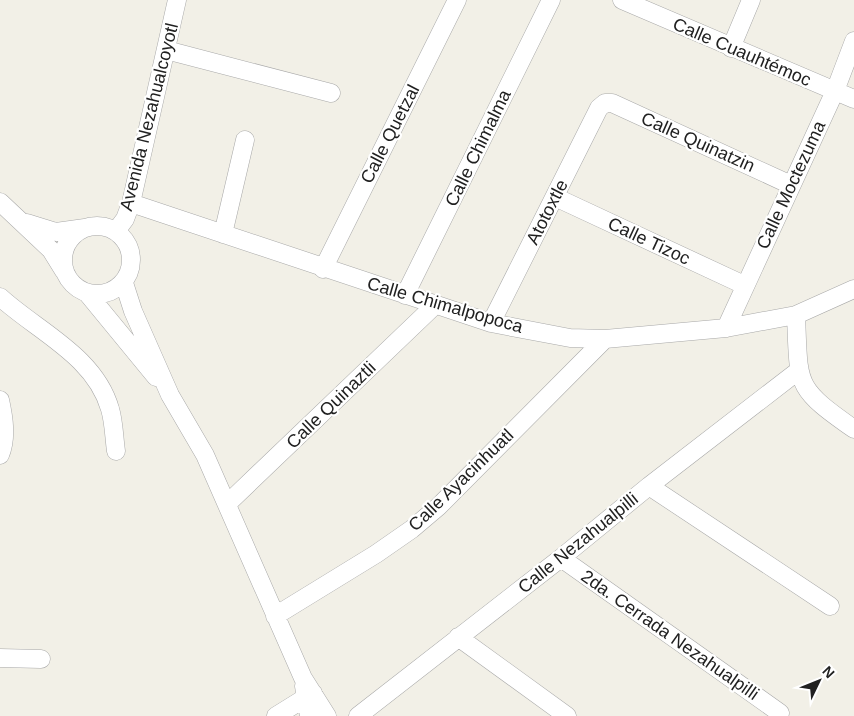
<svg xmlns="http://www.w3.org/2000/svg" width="854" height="716" viewBox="0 0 854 716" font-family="Arial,sans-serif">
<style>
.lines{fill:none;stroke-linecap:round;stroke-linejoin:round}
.minor-casing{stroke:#a8a8a8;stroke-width:19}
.minor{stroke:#fff;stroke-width:18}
.labels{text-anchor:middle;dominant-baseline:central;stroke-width:4.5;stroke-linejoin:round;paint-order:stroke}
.street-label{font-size:18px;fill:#212121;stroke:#fff}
</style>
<rect width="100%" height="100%" fill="#f2f0e7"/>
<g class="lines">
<defs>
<path id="minor" d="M622,0L854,99
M731,48L751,0
M166,50L331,93
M555,197L744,285
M0,202L51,250L64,271
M131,203L491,323L570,338L605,339L726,328L796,315L854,289
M27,223L56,232L85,228
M63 260a34 34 0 1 1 68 0a34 34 0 1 1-68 0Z
M116,231L125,219L131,203L177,0
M223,234L245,140
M323,269L457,0
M124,283L133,311L170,395L205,455L303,678L327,716
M87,293L156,377
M405,295L551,0
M0,297C37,331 95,356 110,409C114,422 114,437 116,451
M796,315C799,386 794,387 854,429
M491,323L599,108L605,103H612L791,185
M726,328L835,91L854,41
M0,400C4,418 7,438 0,455
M649,486L830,606
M227,504L435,305
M561,558L780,713
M275,616L376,554L412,529L438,507L605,339
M458,637L567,716
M0,658L41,659
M304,686L309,716
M276,716L313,693
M358,716L561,558L649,486L798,371"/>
</defs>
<use href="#minor" class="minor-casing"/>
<use href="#minor" class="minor"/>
</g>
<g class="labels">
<g class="street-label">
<text transform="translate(742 52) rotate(23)">Calle Cuauhtémoc</text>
<text transform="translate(149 117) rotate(-76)">Avenida Nezahualcoyotl</text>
<text transform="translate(390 134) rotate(-63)">Calle Quetzal</text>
<text transform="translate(698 142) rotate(24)">Calle Quinatzin</text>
<text transform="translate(478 148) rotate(-64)">Calle Chimalma</text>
<text transform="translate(791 185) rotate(-65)">Calle Moctezuma</text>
<text transform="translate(547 212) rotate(-63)">Atotoxtle</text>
<text transform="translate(649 241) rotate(25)">Calle Tizoc</text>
<text transform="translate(445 305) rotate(16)">Calle Chimalpopoca</text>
<text transform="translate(331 405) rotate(-44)">Calle Quinaztli</text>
<text transform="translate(461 480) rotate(-44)">Calle Ayacinhuatl</text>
<text transform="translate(578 543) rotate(-39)">Calle Nezahualpilli</text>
<text transform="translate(670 635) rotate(35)">2da. Cerrada Nezahualpilli</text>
</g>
</g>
<g transform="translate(819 681) rotate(47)" stroke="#ffffff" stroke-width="4" paint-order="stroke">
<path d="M0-4L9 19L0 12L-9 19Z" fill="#212121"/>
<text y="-8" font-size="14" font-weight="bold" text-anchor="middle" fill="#212121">N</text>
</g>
</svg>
